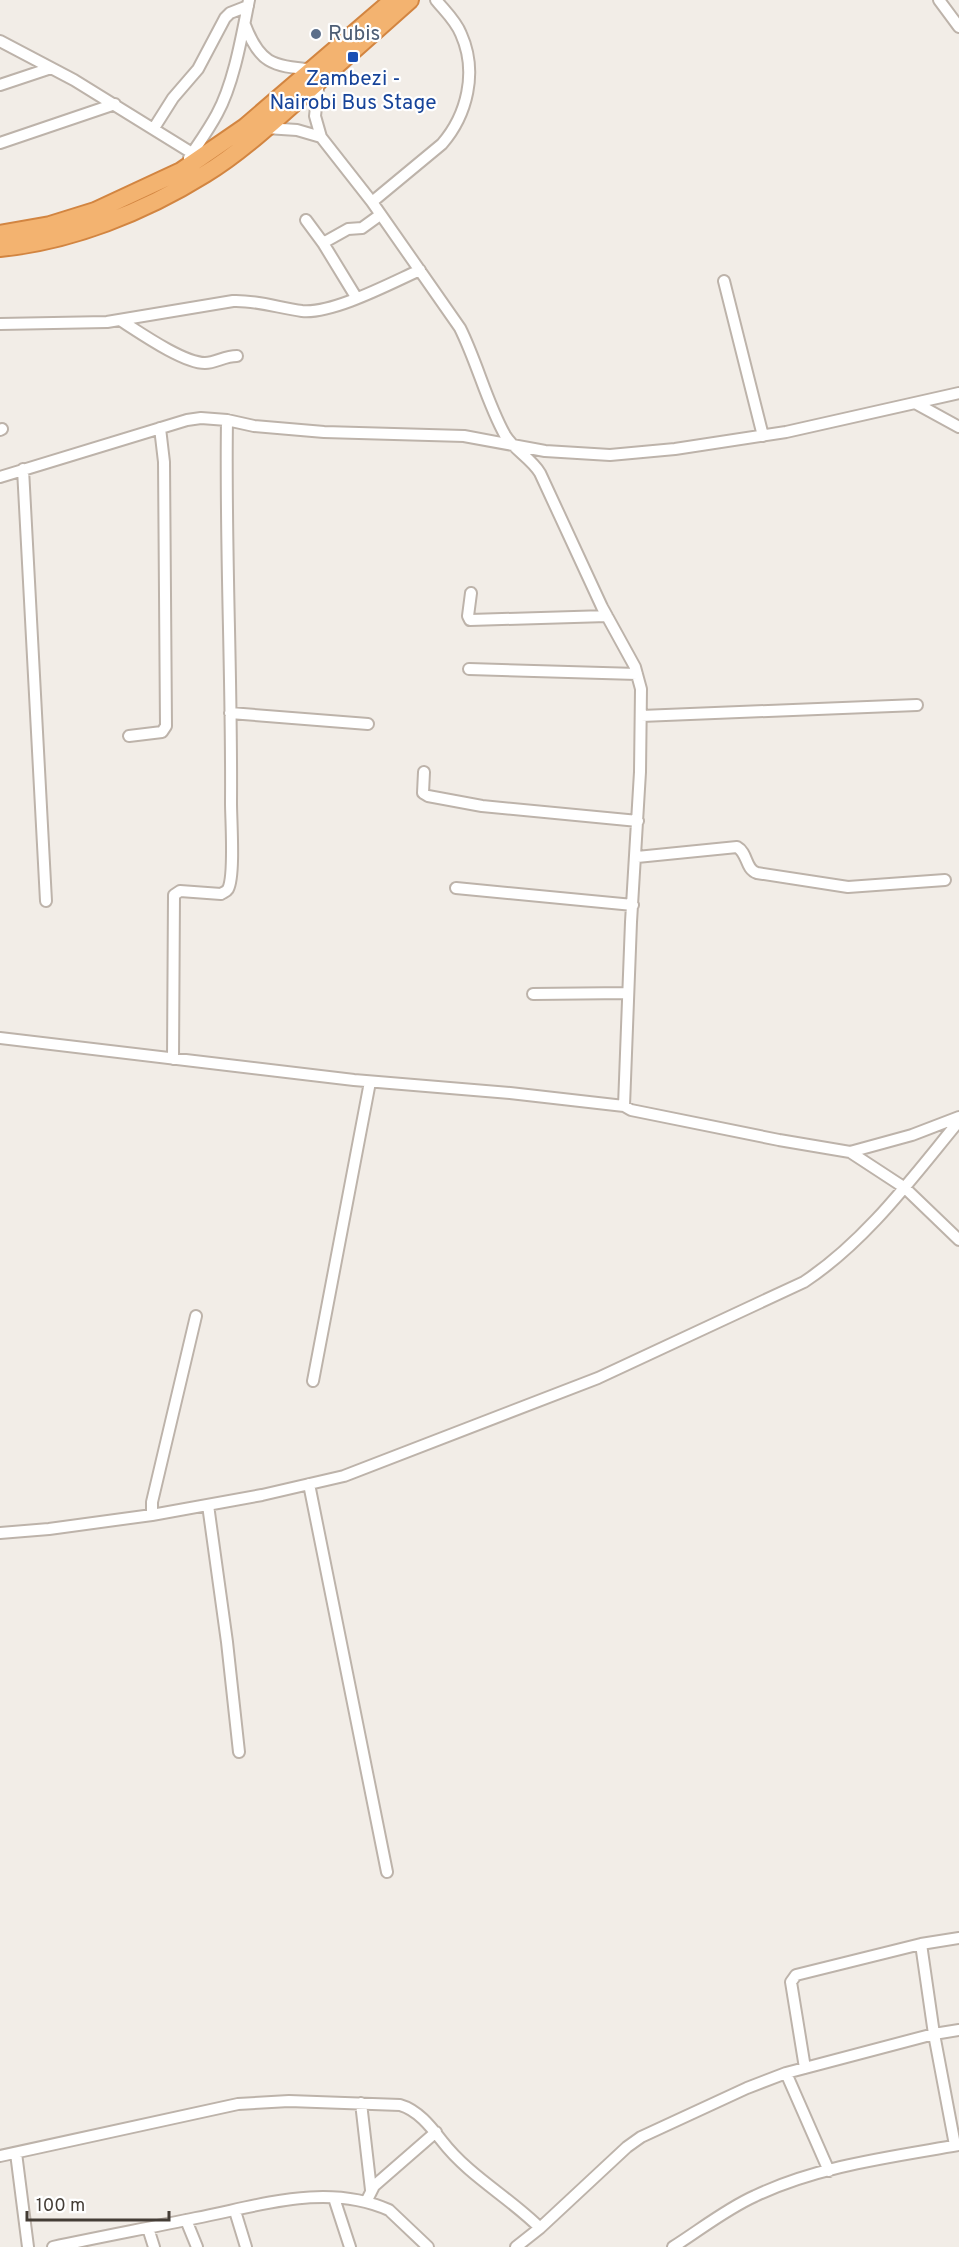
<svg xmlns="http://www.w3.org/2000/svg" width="959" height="2247" viewBox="0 0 959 2247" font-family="Overpass,sans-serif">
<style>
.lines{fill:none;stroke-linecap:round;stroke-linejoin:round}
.minor-casing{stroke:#bdb3aa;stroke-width:14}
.highway-casing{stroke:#d28541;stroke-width:20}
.minor{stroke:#fff;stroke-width:10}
.highway{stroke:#f3b370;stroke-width:16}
.service-dot{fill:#5c6f8a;stroke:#fff;stroke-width:2}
.transit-dot{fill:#1a4fb4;stroke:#fff;stroke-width:2}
.labels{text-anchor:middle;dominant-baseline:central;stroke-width:4.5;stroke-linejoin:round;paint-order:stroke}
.service-label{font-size:21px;fill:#4e5e75;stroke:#fff;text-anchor:start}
.transit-label{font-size:21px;fill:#164399;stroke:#fff}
</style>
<rect width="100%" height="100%" fill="#f2ede7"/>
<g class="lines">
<defs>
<path id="minor" d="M939,0L959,27
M245,25C259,62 272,67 311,69
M0,41L74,80L192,153
M319,81L315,116L321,137L372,202L460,328C477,362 487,403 505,435C514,450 531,458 540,473L602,607L635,667L641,689L640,772L631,922L624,1106L631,1110L779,1140L850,1152L905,1188L959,1240
M0,85L51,68
M154,128L173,98L198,69L225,18L230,13L248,6
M266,128L297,130L321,137
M0,143L115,104
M189,158C199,143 209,129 217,114C234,83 242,35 249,0
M372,202L442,144C467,115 478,72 461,34C456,21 445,11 436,0
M306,220L323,243L348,229L362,228L380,215
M323,243L356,297
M724,281L763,436
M120,320C139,332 183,363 205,363C216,363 224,356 237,356
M0,324L107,322L233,301C257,300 279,308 302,311C333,314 391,283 420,270
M917,404L959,427
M0,430L2,429
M23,469L46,901
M0,477L187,420L201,418L227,420L254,426L324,432L464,436L545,451L610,455L675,449L786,432L959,393
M471,593L468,616L470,620L607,616
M469,669L637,674
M230,713L368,724
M641,716L917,705
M129,736L162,732L166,726L164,462L160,428
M424,772L423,793L428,796L482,806L638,821
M637,857L737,847C748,853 745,869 757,873L848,887L945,880
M456,888L633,905
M533,994L628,993
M0,1038L354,1080L510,1093L624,1106
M173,1059L174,895L180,891L221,894C224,892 226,892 228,889C235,876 231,820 231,803C232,675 225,548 227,420
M850,1152L912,1135L959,1117
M313,1381L370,1082
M309,1484L387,1872
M208,1505L227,1642L239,1752
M152,1515V1502L196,1316
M0,1533L49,1529L152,1515L262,1495L344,1476L598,1378L804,1282C866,1241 912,1178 959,1121
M921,1944L934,2034L955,2145
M805,2068L791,1982L796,1975L921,1944L959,1938
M786,2073L829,2171
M361,2103L371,2190
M16,2153L28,2247
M0,2156L238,2104L289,2101L400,2105C418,2110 431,2127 442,2141C469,2176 509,2197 540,2228
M334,2198L350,2247
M366,2202L374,2186L436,2132
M235,2211L246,2247
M186,2220L197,2247
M148,2228L154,2247
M53,2247C100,2237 148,2228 196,2218C259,2206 326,2182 389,2210L428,2247
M516,2247L540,2228L627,2147L641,2137L747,2088L786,2073L934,2034L959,2030
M673,2247C700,2230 726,2209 755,2196C818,2166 891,2157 959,2145"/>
<path id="highway" d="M0,234L50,225L95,211L181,171L245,127L393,0
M0,248C71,241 144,212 205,174C243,151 277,118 311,88C344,59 377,29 410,0"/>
</defs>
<use href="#minor" class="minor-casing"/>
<use href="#highway" class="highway-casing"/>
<use href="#minor" class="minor"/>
<use href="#highway" class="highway"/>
</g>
<circle class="service-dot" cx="316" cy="34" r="6"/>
<rect class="transit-dot" x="347" y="51" width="12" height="12" rx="3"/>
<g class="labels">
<g class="service-label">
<text x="328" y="34">Rubis</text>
</g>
<g class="transit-label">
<text x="353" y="79">Zambezi -<tspan x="353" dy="24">Nairobi Bus Stage</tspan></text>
</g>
</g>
<path d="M27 2211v9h142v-9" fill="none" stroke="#443d36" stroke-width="3"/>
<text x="36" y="2211" font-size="18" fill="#443d36" stroke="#ffffff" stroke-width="4.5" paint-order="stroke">100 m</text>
</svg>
